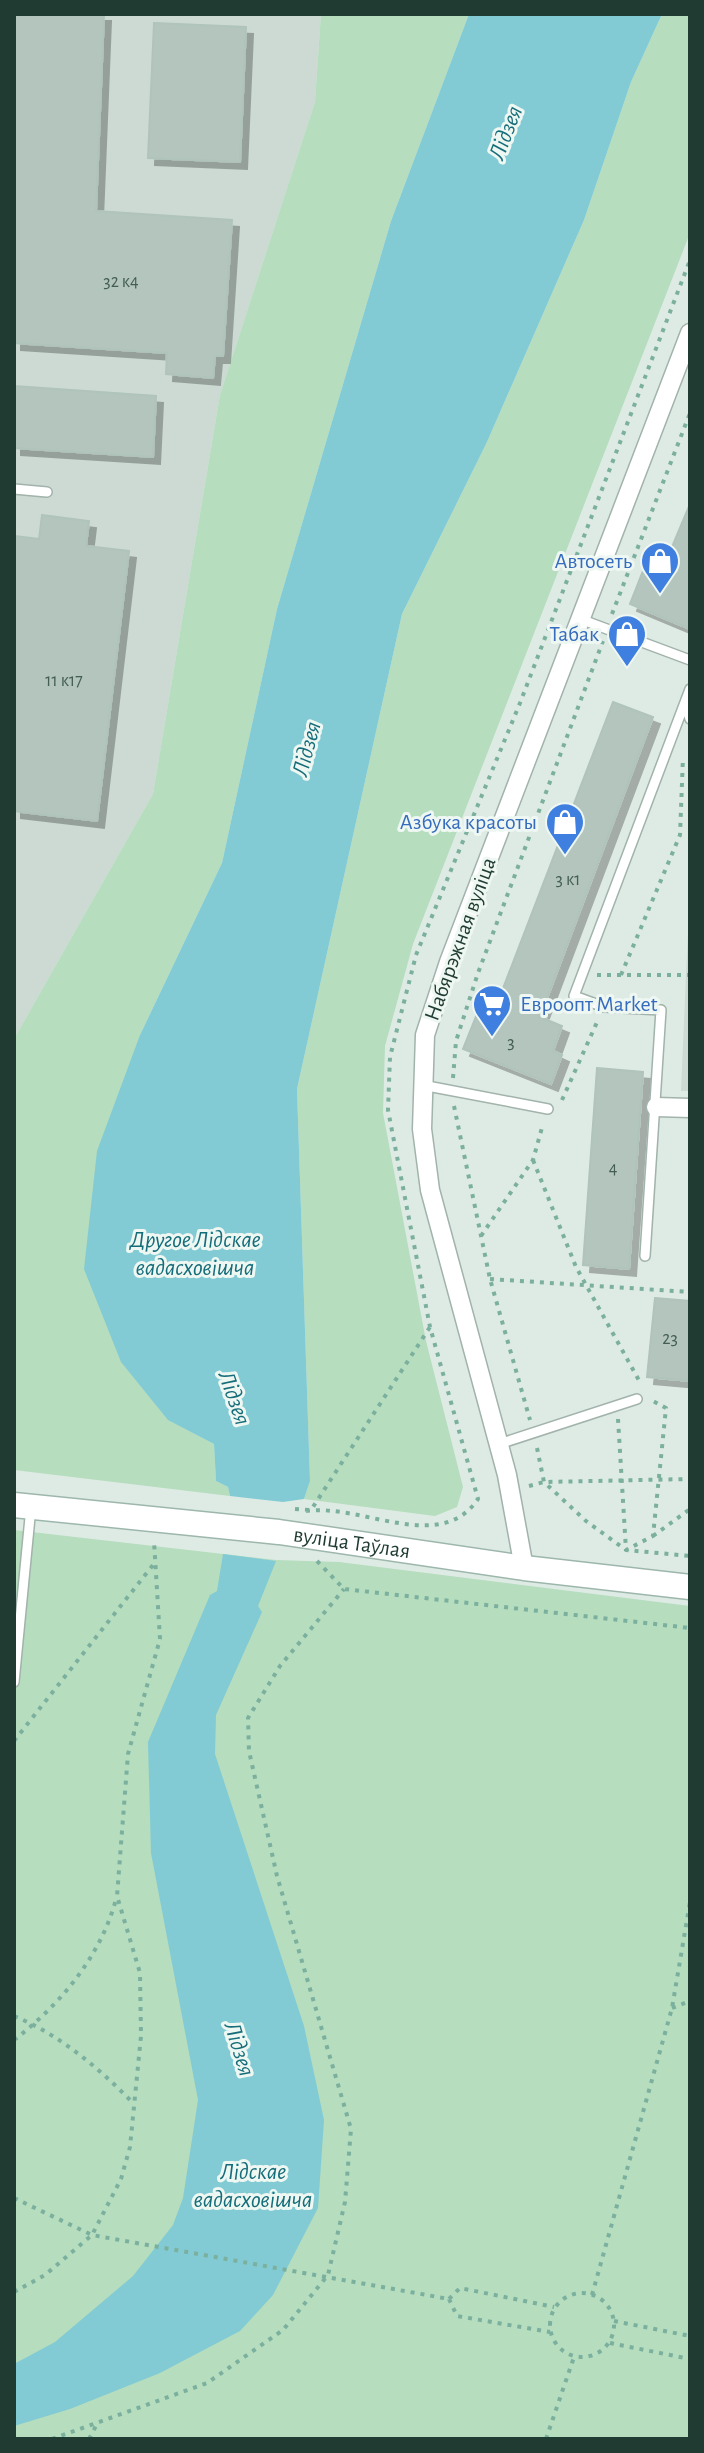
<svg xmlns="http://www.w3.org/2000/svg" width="704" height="2453" viewBox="0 0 704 2453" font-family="'Alegreya Sans',sans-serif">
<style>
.built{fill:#ccdad3}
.green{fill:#b5ddbe}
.water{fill:#82cbd4}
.building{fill:#b3c5bd;stroke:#b0c4bb;stroke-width:2;filter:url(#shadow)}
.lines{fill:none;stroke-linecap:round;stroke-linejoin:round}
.lane-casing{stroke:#a1b3ab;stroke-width:12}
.street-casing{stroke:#a1b3ab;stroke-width:21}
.secondary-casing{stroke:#9db7ac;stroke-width:27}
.path{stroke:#7cb09e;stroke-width:4;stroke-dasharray:4 6;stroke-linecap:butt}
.lane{stroke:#fff;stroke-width:9}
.street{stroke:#fff;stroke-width:18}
.secondary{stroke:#fff;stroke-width:24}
.labels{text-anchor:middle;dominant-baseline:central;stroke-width:6;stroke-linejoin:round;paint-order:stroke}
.number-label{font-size:18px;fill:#445e55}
.shop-label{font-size:22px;fill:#366cbe;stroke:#eef7f2;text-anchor:end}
.street-label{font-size:22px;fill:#1f3b32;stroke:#eef7f2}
.water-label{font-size:24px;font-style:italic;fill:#166d7a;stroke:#eef7f2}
</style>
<defs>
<filter id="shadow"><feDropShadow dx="7" dy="7" stdDeviation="0" flood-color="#0004"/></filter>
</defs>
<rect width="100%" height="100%" fill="#deebe4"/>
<path class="built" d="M14,14H321L315,102L220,395L153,794L14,1039Z
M690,891V1091H681L686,975Z"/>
<path class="green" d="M321,14H469L391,221L277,609L222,863L140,1035L169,1420L214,1444L216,1481L228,1487L230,1496L14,1470V1039L153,794L220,395L315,102Z
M662,14H690V233L413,944L385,1046L383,1113L426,1341L463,1487L457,1507L435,1516L304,1499L310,1481L297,1089L402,614L487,442L584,220L631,82Z
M14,1530L276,1560L339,1562L690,1606V2439H14Z"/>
<path class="water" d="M469,14H662L631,82L584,220L487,442L402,614L297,1089L310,1481L304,1499L283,1502L230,1496L228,1487L216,1481L214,1444L168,1420L121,1362L84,1269L97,1151L140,1035L222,863L277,609L391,221Z
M223,1554L276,1561L258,1606L262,1612L216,1715L215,1754L304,2026L324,2120L318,2208L273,2295L240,2331L160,2373L70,2409L14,2426V2364L55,2342L133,2276L173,2225L183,2198L198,2100L151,1853L148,1742L210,1595L217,1591Z"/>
<path class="building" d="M14,14H104L96,211L232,220L223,356H215L213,378L166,374L167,353L14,343Z
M154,23L246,27L240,162L148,158Z
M14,386L156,396L153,457L14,448Z
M690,504V629L630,604L650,553L667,559Z
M42,515L89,521L86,546L129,551L97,821L14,811V536L39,539Z
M613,702L653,717L540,1017L562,1026L553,1051L562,1055L551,1084L463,1049L483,999L497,1004Z
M597,1068L643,1072L629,1269L583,1265Z
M655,1298L690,1301V1381L647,1377Z"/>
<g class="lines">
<defs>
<path id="lane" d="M14,489L47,492
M580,619L690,660
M685,703L690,719
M422,1085L548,1109
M645,1256L661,1010L604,1007L574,996L690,689
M499,1444L637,1399
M14,1682L31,1507"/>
<path id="street" d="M656,1107L690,1108
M524,1568L507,1475L430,1190L422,1129L425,1035L449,962L690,333"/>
<g id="secondary">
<path id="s1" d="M14,1505L279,1532L524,1568L690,1587"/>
</g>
</defs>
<use href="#lane" class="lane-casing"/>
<use href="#street" class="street-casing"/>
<use href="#secondary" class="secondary-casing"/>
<path class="path" d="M612,614L690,413
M597,975H690
M621,975L680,835L683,757
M453,1078L456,1041L478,973L603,641
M562,1100L598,1020
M454,1106L490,1279L530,1420
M533,1160L576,1267L641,1384
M481,1236L533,1160L543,1124
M490,1279L690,1292
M618,1419L626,1550L653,1536L666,1408L651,1400
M537,1448L544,1482L586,1521L626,1550L690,1556
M529,1486L544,1482L690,1479
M295,1509L311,1510L430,1327
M306,1511C361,1503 440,1555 478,1499L430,1327L388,1110L390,1057L416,955L520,703L690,260
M653,1536L690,1509
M317,1561L344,1589L690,1628
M14,1741L153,1565
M672,2008L690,2001
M14,2016C60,2035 99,2068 134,2104
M14,2040C60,2005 101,1956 116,1899
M14,2198L92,2235L449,2299
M14,2292L45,2275L92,2235L121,2179L130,2147L141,2036L140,1973L117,1896L128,1754L160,1639L154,1541
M550 2325a32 32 0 1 1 64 0a32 32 0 1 1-64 0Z
M592,2295L672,2008L690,1902
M449,2299L457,2316L550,2332
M449,2299L460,2288L554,2307
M614,2321L690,2336
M610,2343L690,2359
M52,2439L207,2383L283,2330L328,2275L345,2202L351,2129L277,1876L249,1751L248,1718L280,1666L344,1589
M89,2439L97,2424
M546,2439L574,2357"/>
<use href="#lane" class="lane"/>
<use href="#street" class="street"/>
<use href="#secondary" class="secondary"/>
</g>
<defs>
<symbol id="shop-pin" viewBox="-11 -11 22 30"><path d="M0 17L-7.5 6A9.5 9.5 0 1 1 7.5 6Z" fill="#3f7fe0" stroke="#eef7f2"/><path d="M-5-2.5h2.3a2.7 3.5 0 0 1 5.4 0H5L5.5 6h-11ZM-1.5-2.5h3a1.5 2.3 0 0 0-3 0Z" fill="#fff"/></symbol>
<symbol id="supermarket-pin" viewBox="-11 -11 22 30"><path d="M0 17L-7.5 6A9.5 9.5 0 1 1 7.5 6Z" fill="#3f7fe0" stroke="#eef7f2"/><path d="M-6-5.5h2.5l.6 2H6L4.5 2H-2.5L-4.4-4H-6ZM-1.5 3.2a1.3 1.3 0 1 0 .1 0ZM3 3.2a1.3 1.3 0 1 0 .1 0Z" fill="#fff"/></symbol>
</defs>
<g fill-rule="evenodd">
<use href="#shop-pin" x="638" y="539" width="44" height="60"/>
<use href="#shop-pin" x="605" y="612" width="44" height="60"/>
<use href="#shop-pin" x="543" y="800" width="44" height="60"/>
<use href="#supermarket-pin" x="470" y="982" width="44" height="60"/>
</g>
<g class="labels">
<g class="number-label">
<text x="121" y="282">32 к4</text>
<text x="64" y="681">11 к17</text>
<text x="568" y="880">3 к1</text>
<text x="511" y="1043">3</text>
<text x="613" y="1169">4</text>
<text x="670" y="1339">23</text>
</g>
<g class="shop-label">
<text x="632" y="561">Автосеть</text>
<text x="599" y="634">Табак</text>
<text x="537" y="822">Азбука красоты</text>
<text x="520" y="1004" text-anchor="start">Евроопт Market</text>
</g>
<g class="street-label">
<text transform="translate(460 939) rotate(-70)">Набярэжная вуліца</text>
<text stroke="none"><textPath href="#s1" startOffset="340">вуліца Таўлая</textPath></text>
</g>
<g class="water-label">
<text transform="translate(506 133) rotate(-69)">Лідзея</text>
<text transform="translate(307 749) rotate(-75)">Лідзея</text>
<text x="195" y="1240">Другое Лідскае<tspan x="195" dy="28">вадасховішча</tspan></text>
<text transform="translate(234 1398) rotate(71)">Лідзея</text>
<text transform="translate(239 2049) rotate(73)">Лідзея</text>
<text x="253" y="2172">Лідскае<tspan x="253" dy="28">вадасховішча</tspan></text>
</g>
</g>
<rect width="704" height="2453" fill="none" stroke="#1f3b32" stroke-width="32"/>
</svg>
